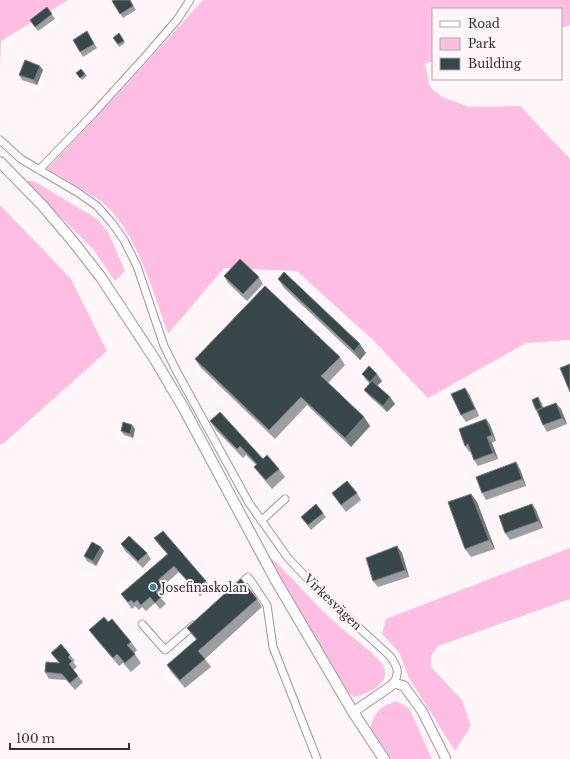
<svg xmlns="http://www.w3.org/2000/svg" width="570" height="759" viewBox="0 0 570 759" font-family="'Libre Baskerville',serif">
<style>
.green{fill:#febee2}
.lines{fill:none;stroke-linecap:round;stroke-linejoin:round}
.minor-casing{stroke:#a3959c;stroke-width:9}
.tertiary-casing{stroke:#a3959c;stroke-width:11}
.secondary-casing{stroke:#a3959c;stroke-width:12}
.minor{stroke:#fff;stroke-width:7}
.tertiary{stroke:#fff;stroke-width:9}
.secondary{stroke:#fff;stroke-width:10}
.wall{fill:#9c9ea2}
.shaded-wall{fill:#747c7f}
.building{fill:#38474a;stroke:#747c7f}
.poi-dot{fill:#3c818f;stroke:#fff6fa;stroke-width:1.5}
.labels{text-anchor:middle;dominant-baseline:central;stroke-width:4;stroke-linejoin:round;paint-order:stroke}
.poi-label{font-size:12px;fill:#353033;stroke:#fff6fa;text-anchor:start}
.street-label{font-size:12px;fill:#353033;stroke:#fff6fa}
</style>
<rect width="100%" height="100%" fill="#fff6fa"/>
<path class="green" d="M0,0H68L1,41L0,67Z
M203,0H570V25L561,28V9H433V61L425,64L430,87L442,97L470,107L520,106L570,159V340L526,343L428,398L373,340L297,271L224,268L168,334C154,294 137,233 104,204C101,201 96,198 91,195C77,186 62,177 47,169L118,94Z
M24,181H34L97,219L108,232L125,271L115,281L93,249Z
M0,205L71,279L107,351L4,443L0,445Z
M570,548V599L438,646L431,656V667L462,700L471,726L455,751L409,678L399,652L382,634L386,619Z
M266,555L277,563C298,584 317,607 339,626C349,635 379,656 384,667C391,684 366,695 354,697L348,693Z
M396,701L409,708L432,759H391L370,728C377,710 378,708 396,701Z"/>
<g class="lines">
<defs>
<path id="minor" d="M0,140L21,159L77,192L97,206L112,223L124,240L137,266L164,346L177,372L249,503L288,558L321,593L390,656C397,666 400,671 394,683
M39,170L94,113L143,59L177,20L190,0
M261,521L285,499
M236,588L248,577L267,605L273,647L317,759
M142,624L165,650L194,625"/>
<path id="tertiary" d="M353,712L388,688L394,683L404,686L422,711L446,759"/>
<path id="secondary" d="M0,162L42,205L71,239L100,276L154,358L183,407L275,579L353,712L384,759"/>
</defs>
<use href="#minor" class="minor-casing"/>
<use href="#tertiary" class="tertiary-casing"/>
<use href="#secondary" class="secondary-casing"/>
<use href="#minor" class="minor"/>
<use href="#tertiary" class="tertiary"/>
<use href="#secondary" class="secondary"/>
</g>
<path class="wall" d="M130,0L136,10L123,18L112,1Z
M47,7L55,19L38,31L30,20Z
M87,31L97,48L83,57L80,52Z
M119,33L125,43L119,47L113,38Z
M81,69L87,76L82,80L76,73Z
M43,70L37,85L22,80L19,75Z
M224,276L259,277L263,284L247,301L228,283Z
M278,279L366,353L360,360L284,288Z
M340,357L345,365L328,383L364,417L370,426L351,447L307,405L275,439L201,368L195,359Z
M362,374L382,381L377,386L390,397L395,404L387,412L369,396L364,390L370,384L366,380Z
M465,388L469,394L479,416L466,422L461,415Z
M541,402L543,408L561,409L567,424L547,432L543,425L536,410Z
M486,419L490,425L496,441L492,443L498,459L478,466L474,460L471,451L469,452L465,446Z
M210,421L263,459L279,469L285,477L272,489L260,475L254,467L256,465L246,455L243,458L216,430Z
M135,429L133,438L124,435L121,431Z
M520,469L526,486L486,500L482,493Z
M332,493H357L361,500L346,512Z
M471,494L477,502L495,549L471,557L465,549Z
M532,504L536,510L543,528L510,540L505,533Z
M323,513L326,517L311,530L301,517Z
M154,538L206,581L210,587L200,596L179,572L163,586L167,593L161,598L166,604L160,609L155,603L146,611L142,607L139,610L135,606L132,609L121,594L167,554L159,545Z
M121,544L147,553L151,559L143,568L125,551Z
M397,546L402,553L409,577L378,587L373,581Z
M104,551L96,566L87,561L84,556Z
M257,599L262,607L205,659L211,667L185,688L172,673L167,665L196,640L187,628Z
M108,622L131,642L137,650L134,653L141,663L131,672L123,663L119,666L95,638L89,630Z
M51,653L70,655L75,661L73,662L77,667L73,670L83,682L75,690L66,680L49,679L45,672L59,663Z"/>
<path class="shaded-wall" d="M40,66L43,70L37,85L34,80Z
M360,344L366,353L360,360L354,351Z
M377,374L382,381L375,388L370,382Z
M465,388L469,394L479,416L475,409Z
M390,397L395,404L387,412L383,406Z
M538,397L541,402L545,412L542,408Z
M556,403L561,409L567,424L562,418Z
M364,417L370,426L351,447L345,438Z
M486,419L490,425L496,441L492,435Z
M132,425L135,429L133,438L130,434Z
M487,437L492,443L498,459L493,453Z
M516,462L520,469L526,486L522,479Z
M471,494L477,502L495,549L489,540Z
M532,504L536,510L543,528L538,521Z
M397,546L402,553L409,577L405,570Z
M101,547L104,551L96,566L93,561Z"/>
<path class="building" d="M114,0H130L133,6L120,14L112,1Z
M47,7L52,14L35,27L30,20Z
M87,31L94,44L80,52L73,40Z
M119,33L124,41L118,44L113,38Z
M25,60L40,66L34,80L19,75Z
M81,69L85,74L80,78L76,73Z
M240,259L259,277L243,294L224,276Z
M284,272L360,344L354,351L278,279Z
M265,286L340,357L321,376L364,417L345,438L301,397L269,430L195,359Z
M570,364V392L560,368Z
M369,366L377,374L370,382L362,374Z
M372,381L390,397L383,406L364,390Z
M465,388L475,409L461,415L451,394Z
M538,397L542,408L536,410L532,400Z
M556,403L562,418L543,425L537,410Z
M220,412L263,459L267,455L279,469L266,480L254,467L257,464L240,446L237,449L210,421Z
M486,419L492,435L487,437L493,453L474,460L468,444L465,446L459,429Z
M123,422L132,425L130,434L121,431Z
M516,462L522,479L482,493L476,477Z
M347,481L357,493L341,505L332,493Z
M471,494L489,540L465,549L448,502Z
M316,504L323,513L308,525L301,517Z
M532,504L538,521L505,533L499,516Z
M163,531L206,581L195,589L174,566L158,580L163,586L156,592L161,597L155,603L150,597L141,605L137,600L134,603L131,600L128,602L121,594L168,554L154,538Z
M129,536L147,553L138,561L121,544Z
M92,542L101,547L93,561L84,556Z
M397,546L405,570L373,581L366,558Z
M241,579L257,599L198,651L205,659L180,680L167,665L197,639L187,628Z
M104,617L108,622L112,619L131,642L127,645L135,654L125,663L117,654L113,658L89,630Z
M61,644L70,655L68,657L72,661L69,664L78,676L70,683L62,674L45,672L46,662L60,663L51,653Z"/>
<circle class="poi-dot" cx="153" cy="587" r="4"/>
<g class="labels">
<g class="poi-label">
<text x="161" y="587">Josefinaskolan</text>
</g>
<g class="street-label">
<text transform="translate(333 602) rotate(44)">Virkesvägen</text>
</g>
</g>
<rect x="432" y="8" width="130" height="72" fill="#fff6fa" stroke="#aea7aa"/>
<rect x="440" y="21" width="20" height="6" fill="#ffffff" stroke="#aea7aa"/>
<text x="468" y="28" font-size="12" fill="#353033">Road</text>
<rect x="440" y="38" width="20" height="12" fill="#febee2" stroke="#aea7aa"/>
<text x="468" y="48" font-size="12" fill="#353033">Park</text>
<rect x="440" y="58" width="20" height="12" fill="#38474a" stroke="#aea7aa"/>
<text x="468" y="68" font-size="12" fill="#353033">Building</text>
<path d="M10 743v6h119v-6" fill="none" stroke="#353033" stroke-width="2"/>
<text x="16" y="743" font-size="12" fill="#353033" stroke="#fff6fa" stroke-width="3" paint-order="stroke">100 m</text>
</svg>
